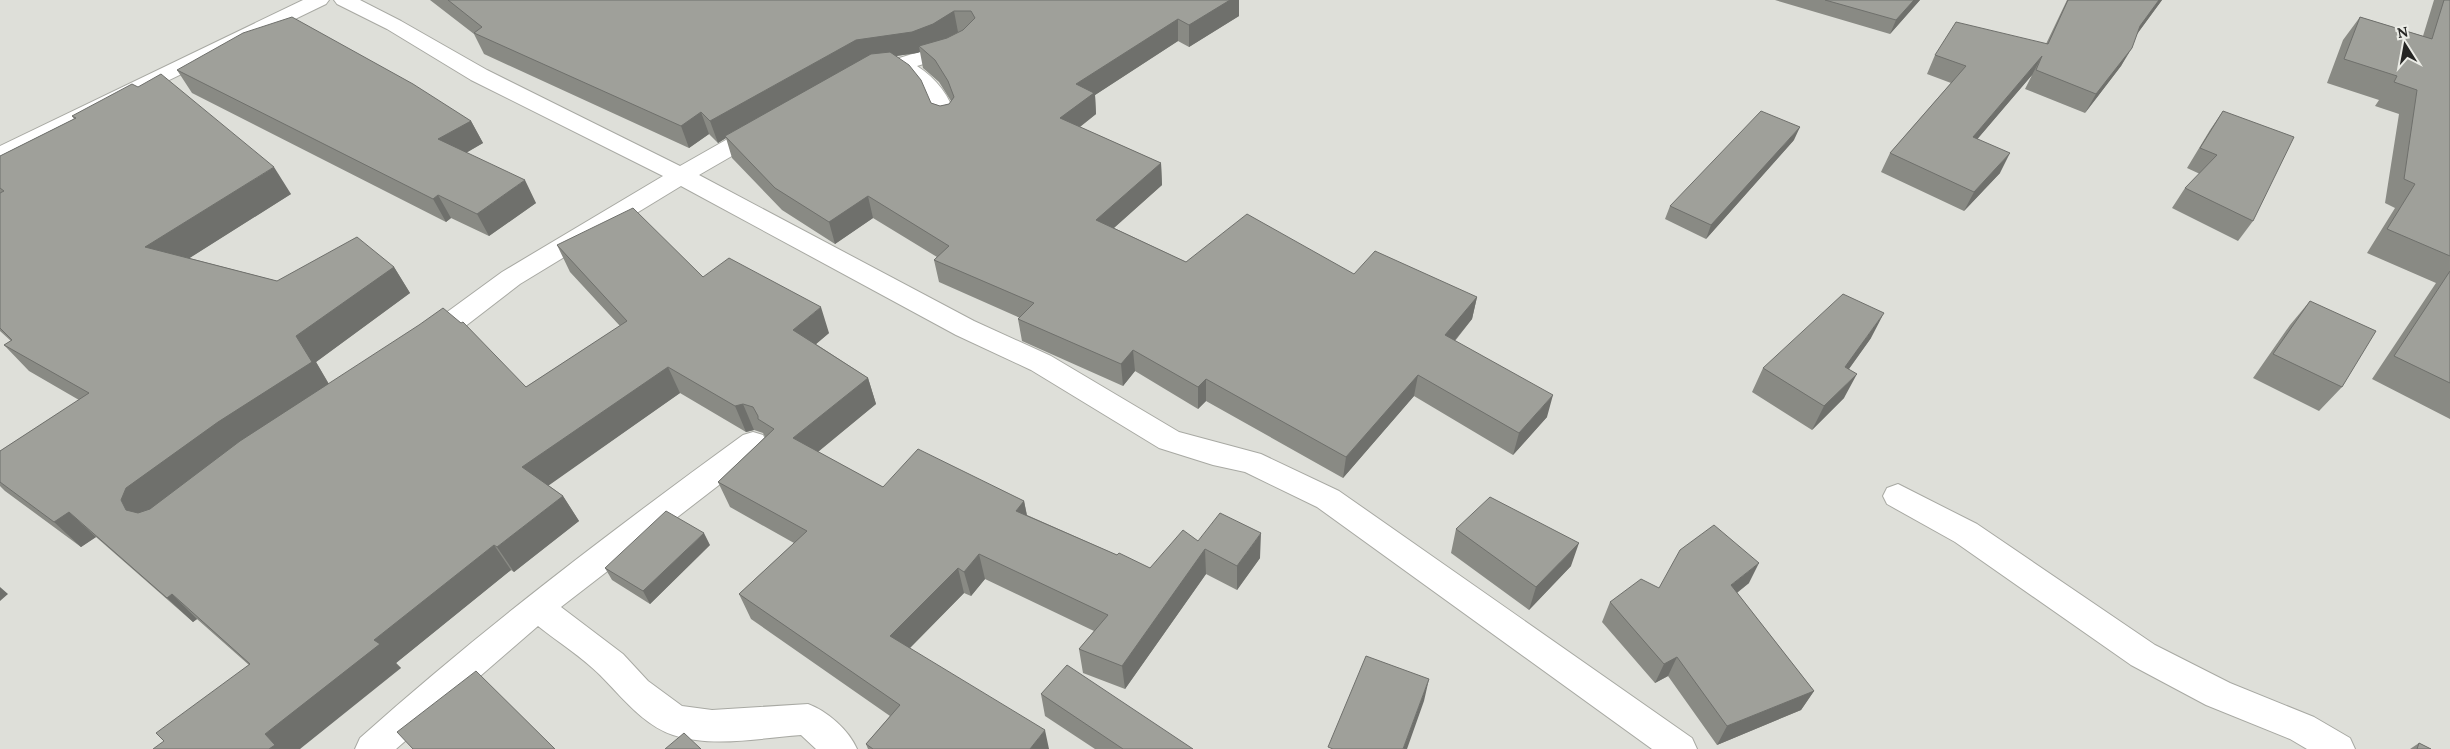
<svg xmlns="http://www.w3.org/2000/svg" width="2450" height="749" viewBox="0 0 2450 749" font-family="Lora,serif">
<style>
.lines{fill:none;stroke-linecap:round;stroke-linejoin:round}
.street-casing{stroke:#a8a9a3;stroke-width:2}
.street{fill:#fff;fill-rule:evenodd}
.wall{fill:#898a84;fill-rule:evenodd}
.shaded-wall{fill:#6f706c}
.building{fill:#9fa09a;stroke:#6f706c}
</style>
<rect width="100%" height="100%" fill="#dedfd9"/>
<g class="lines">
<defs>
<path id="street" d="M303,0H329L326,4L0,162V146Z
M334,0H360L401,21L487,70L680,166L754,124L762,122L770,124L774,129L770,134L699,175L974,321L1051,356L1179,432L1261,454L1339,491L1692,738L1697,749H1652L1317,507L1245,472L1213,465L1159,448L1031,370L956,335L681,186L520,284L437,348L427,351L417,348L414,341L417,334L502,272L663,176L471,80L387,29L337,4Z
M958,40L966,41L969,46L966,51L917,66C937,79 950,96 956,119L953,124L945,126L937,124L924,95L900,74C889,68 873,76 861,73L858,68L861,63L896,59Z
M753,432L763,435L767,443L763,451L561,607L623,654L648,681L682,706L712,710L808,704C827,711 849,730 857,749H816L801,735C760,738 713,748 673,735C643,725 622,697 600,675C582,657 558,642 538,626L396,749H355L360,738C482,629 611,531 743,435Z
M1898,484L1977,524L2155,645L2230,683L2314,717L2350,738L2355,749H2307L2290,739L2206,705L2131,665L1955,542L1887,504L1883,496L1887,488Z"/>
</defs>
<use href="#street" class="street-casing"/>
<use href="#street" class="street"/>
</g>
<path class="wall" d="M430,0H1239V16L1189,47L1178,41L1095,95L1096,114L1080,127L1161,163L1162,185L1114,228L1186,262L1354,274L1477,297L1472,319L1455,341L1547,417L1513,455L1414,396L1343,478L1206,401L1198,409L1135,371L1123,386L1022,341L1018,319L1020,318L939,282L934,260L937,257L873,218L835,244L782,210L732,158L726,138L718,143L709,134L689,148L484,54L474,34ZM920,52L923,68L939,82L951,101L949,104L940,106L931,103L896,56L917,53Z
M1775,0H1920L1890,34Z
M2067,0H2162L2137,34L2121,66L2085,113L2025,89L2032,75L1977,139L2000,173L1964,211L1881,172L1890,153L1951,83L1927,74L1935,55L2046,44Z
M2434,0H2450V419L2372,379L2436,283L2367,253L2395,208L2385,203L2399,114L2375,106L2379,100L2327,83L2343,40L2360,17L2423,36Z
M177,70L471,121L483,143L466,153L536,203L489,236L451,218L446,222L192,93Z
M2223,111L2253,221L2238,241L2172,208L2185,188L2200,174L2187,168L2210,130Z
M72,116L291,194L189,258L277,281L394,267L410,293L316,362L329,384L526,387L620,326L570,272L557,245L703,277L829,333L816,344L868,378L876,404L818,452L883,487L1024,501L1027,515L1117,555L1150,568L1198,541L1260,558L1237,590L1206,574L1125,689L1083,673L1079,649L1094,631L985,579L971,596L964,593L910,648L1049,749H868L866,744L890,716L751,619L739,594L794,543L730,507L718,482L765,437L763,433L754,430L746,432L680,393L548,485L563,496L579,521L514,572L511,570L396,663L401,668L164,741L249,665L197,619L193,622L96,537L81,547L5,491L0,486V451L79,400L29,371L4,345L11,341L0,331V156L74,119Z
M1794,140L1706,239L1665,219L1670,206Z
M2310,301L2342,387L2319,411L2253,378L2290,325Z
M1871,338L1849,369L1844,398L1812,430L1752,392L1763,368Z
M1456,529L1571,566L1529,610L1451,553Z
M710,545L650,604L612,580L605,568Z
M1749,583L1737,593L1814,691L1801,710L1717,745L1668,676L1655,683L1602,622L1610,602L1659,588Z
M1041,694L1193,749H1095L1045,716Z
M2419,743L2431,749H2410Z"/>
<path class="shaded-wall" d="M1230,0H1239V16L1189,47V25Z
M1914,0H1920L1890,34L1896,20Z
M2159,0H2162L2129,45L2140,26Z
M954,11L958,32L937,45L919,46L920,52L917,53L861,61L725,136L726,138L718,143L710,121L856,40Z
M1178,19V41L1095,95L1096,114L1063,140L1060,118L1076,84Z
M2132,48L2121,66L2085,113L2096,94Z
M2042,56L2032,75L1963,156L1973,137Z
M701,112L709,134L689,148L681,126Z
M471,121L483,143L450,162L438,139Z
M1800,127L1794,140L1706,239L1711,225Z
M2010,153L2000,173L1964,211L1974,192Z
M1161,163L1162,185L1098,242L1096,220Z
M274,167L291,194L166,273L145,247Z
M525,180L536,203L489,236L477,214Z
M438,195L451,218L446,222L433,199Z
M868,196L873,218L835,244L829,222Z
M394,267L410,293L316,362L331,388L146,525L126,510L121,500L126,488L296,336Z
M1477,297L1472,319L1441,357L1445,335Z
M821,307L829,333L802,356L793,330Z
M1884,313L1871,338L1833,391L1845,367Z
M1133,350L1135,371L1123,386L1121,364Z
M668,367L680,393L538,493L522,467Z
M1857,374L1844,398L1812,430L1824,406Z
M1418,375L1414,396L1343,478L1346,457Z
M868,378L876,404L803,464L793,438Z
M1206,379V401L1198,409V387Z
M1553,395L1547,417L1513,455L1519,433Z
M743,404L754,430L746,432L735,406Z
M563,496L579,521L514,572L497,547Z
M1024,501L1029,527L1016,511Z
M69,512L96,537L81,547L54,522Z
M704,533L710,545L650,604L643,591Z
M1261,533L1260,558L1237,590V566Z
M1579,543L1571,566L1529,610L1536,587Z
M494,545L511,570L396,663L401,668L300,749H269L265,734L374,640Z
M1205,549L1206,574L1125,689L1122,666Z
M979,554L985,579L971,596L964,572Z
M1759,563L1749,583L1721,605L1731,585Z
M958,568L964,593L898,660L890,636Z
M0,587L8,594L0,601Z
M172,594L197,619L193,622L167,598Z
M1677,657L1668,676L1655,683L1664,664Z
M1429,679L1424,701L1407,749H1403Z
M1814,691L1801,710L1717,745L1727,726Z
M1045,730L1049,749H1030Z"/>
<path class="building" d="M448,0H1230L1189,25L1178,19L1076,84L1094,93L1060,118L1161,163L1096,220L1186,262L1247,214L1354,274L1375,251L1477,297L1445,335L1553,395L1519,433L1418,375L1346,457L1206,379L1198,387L1133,350L1121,364L1018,319L1034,303L934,260L949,246L868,196L829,222L775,188L725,136L871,54L890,52L909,65L921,80L931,103L940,106L949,104L954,97L948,81L935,60L919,46L947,38L963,30L975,18L971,11H954L933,24L912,32L856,40L710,121L701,112L681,126L474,33L482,27Z
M1825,0H1914L1896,20Z
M2068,0H2159L2140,26L2132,48L2096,94L2036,70L2042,56L1973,137L2010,153L1974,192L1890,153L1966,66L1935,55L1956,22L2048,44Z
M2444,0H2450V256L2387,229L2415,184L2404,179L2417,90L2394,82L2397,76L2344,59L2360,17L2432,39Z
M292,17L413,84L471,121L438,139L525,180L477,214L438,195L433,199L177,70L243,33Z
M161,74L274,167L145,247L277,281L357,237L394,267L296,336L312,362L218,422L126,488L121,500L126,510L138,513L150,509L240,441L419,325L443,308L461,323L463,322L526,387L627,321L557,245L633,208L703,277L729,258L821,307L793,330L868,378L793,438L883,487L918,449L1024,501L1016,511L1117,555L1119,553L1150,568L1183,530L1198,541L1220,513L1261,533L1237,566L1205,549L1122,666L1079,649L1108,615L979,554L964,572L958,568L890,636L1045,730L1030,749H873L866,744L900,705L739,594L807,531L718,482L774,429L758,419V416L753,407L743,404L735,406L668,367L522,467L563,496L497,547L494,545L374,640L380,644L265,734L275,745L269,749H153L164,741L156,733L250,664L172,594L167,598L69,512L54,522L0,482V451L89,393L4,345L12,340L0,328V193L4,191L0,188V156L76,118L72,116L132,84L138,87Z
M1761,111L1800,127L1711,225L1670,206Z
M2223,111L2294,137L2253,221L2185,188L2217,155L2200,148Z
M2450,271V383L2394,356Z
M1843,294L1884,313L1845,367L1857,374L1824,406L1763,368Z
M2310,301L2376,331L2342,387L2273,354Z
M1490,497L1579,543L1536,587L1456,529Z
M666,511L704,533L643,591L605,568Z
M1714,525L1759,563L1731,585L1814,691L1727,726L1677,657L1664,664L1610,602L1641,579L1659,588L1680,550Z
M1366,656L1429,679L1403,749H1333L1328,747Z
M1067,665L1193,749H1123L1041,694Z
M476,671L555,749H413L397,732Z
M684,733L701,749H665Z
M2419,743L2431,749H2417Z"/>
<g transform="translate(2405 45) rotate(349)" stroke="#ebece6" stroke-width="4" paint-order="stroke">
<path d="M0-4L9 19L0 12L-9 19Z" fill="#252523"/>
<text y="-8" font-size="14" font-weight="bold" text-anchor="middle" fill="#252523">N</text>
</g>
</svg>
